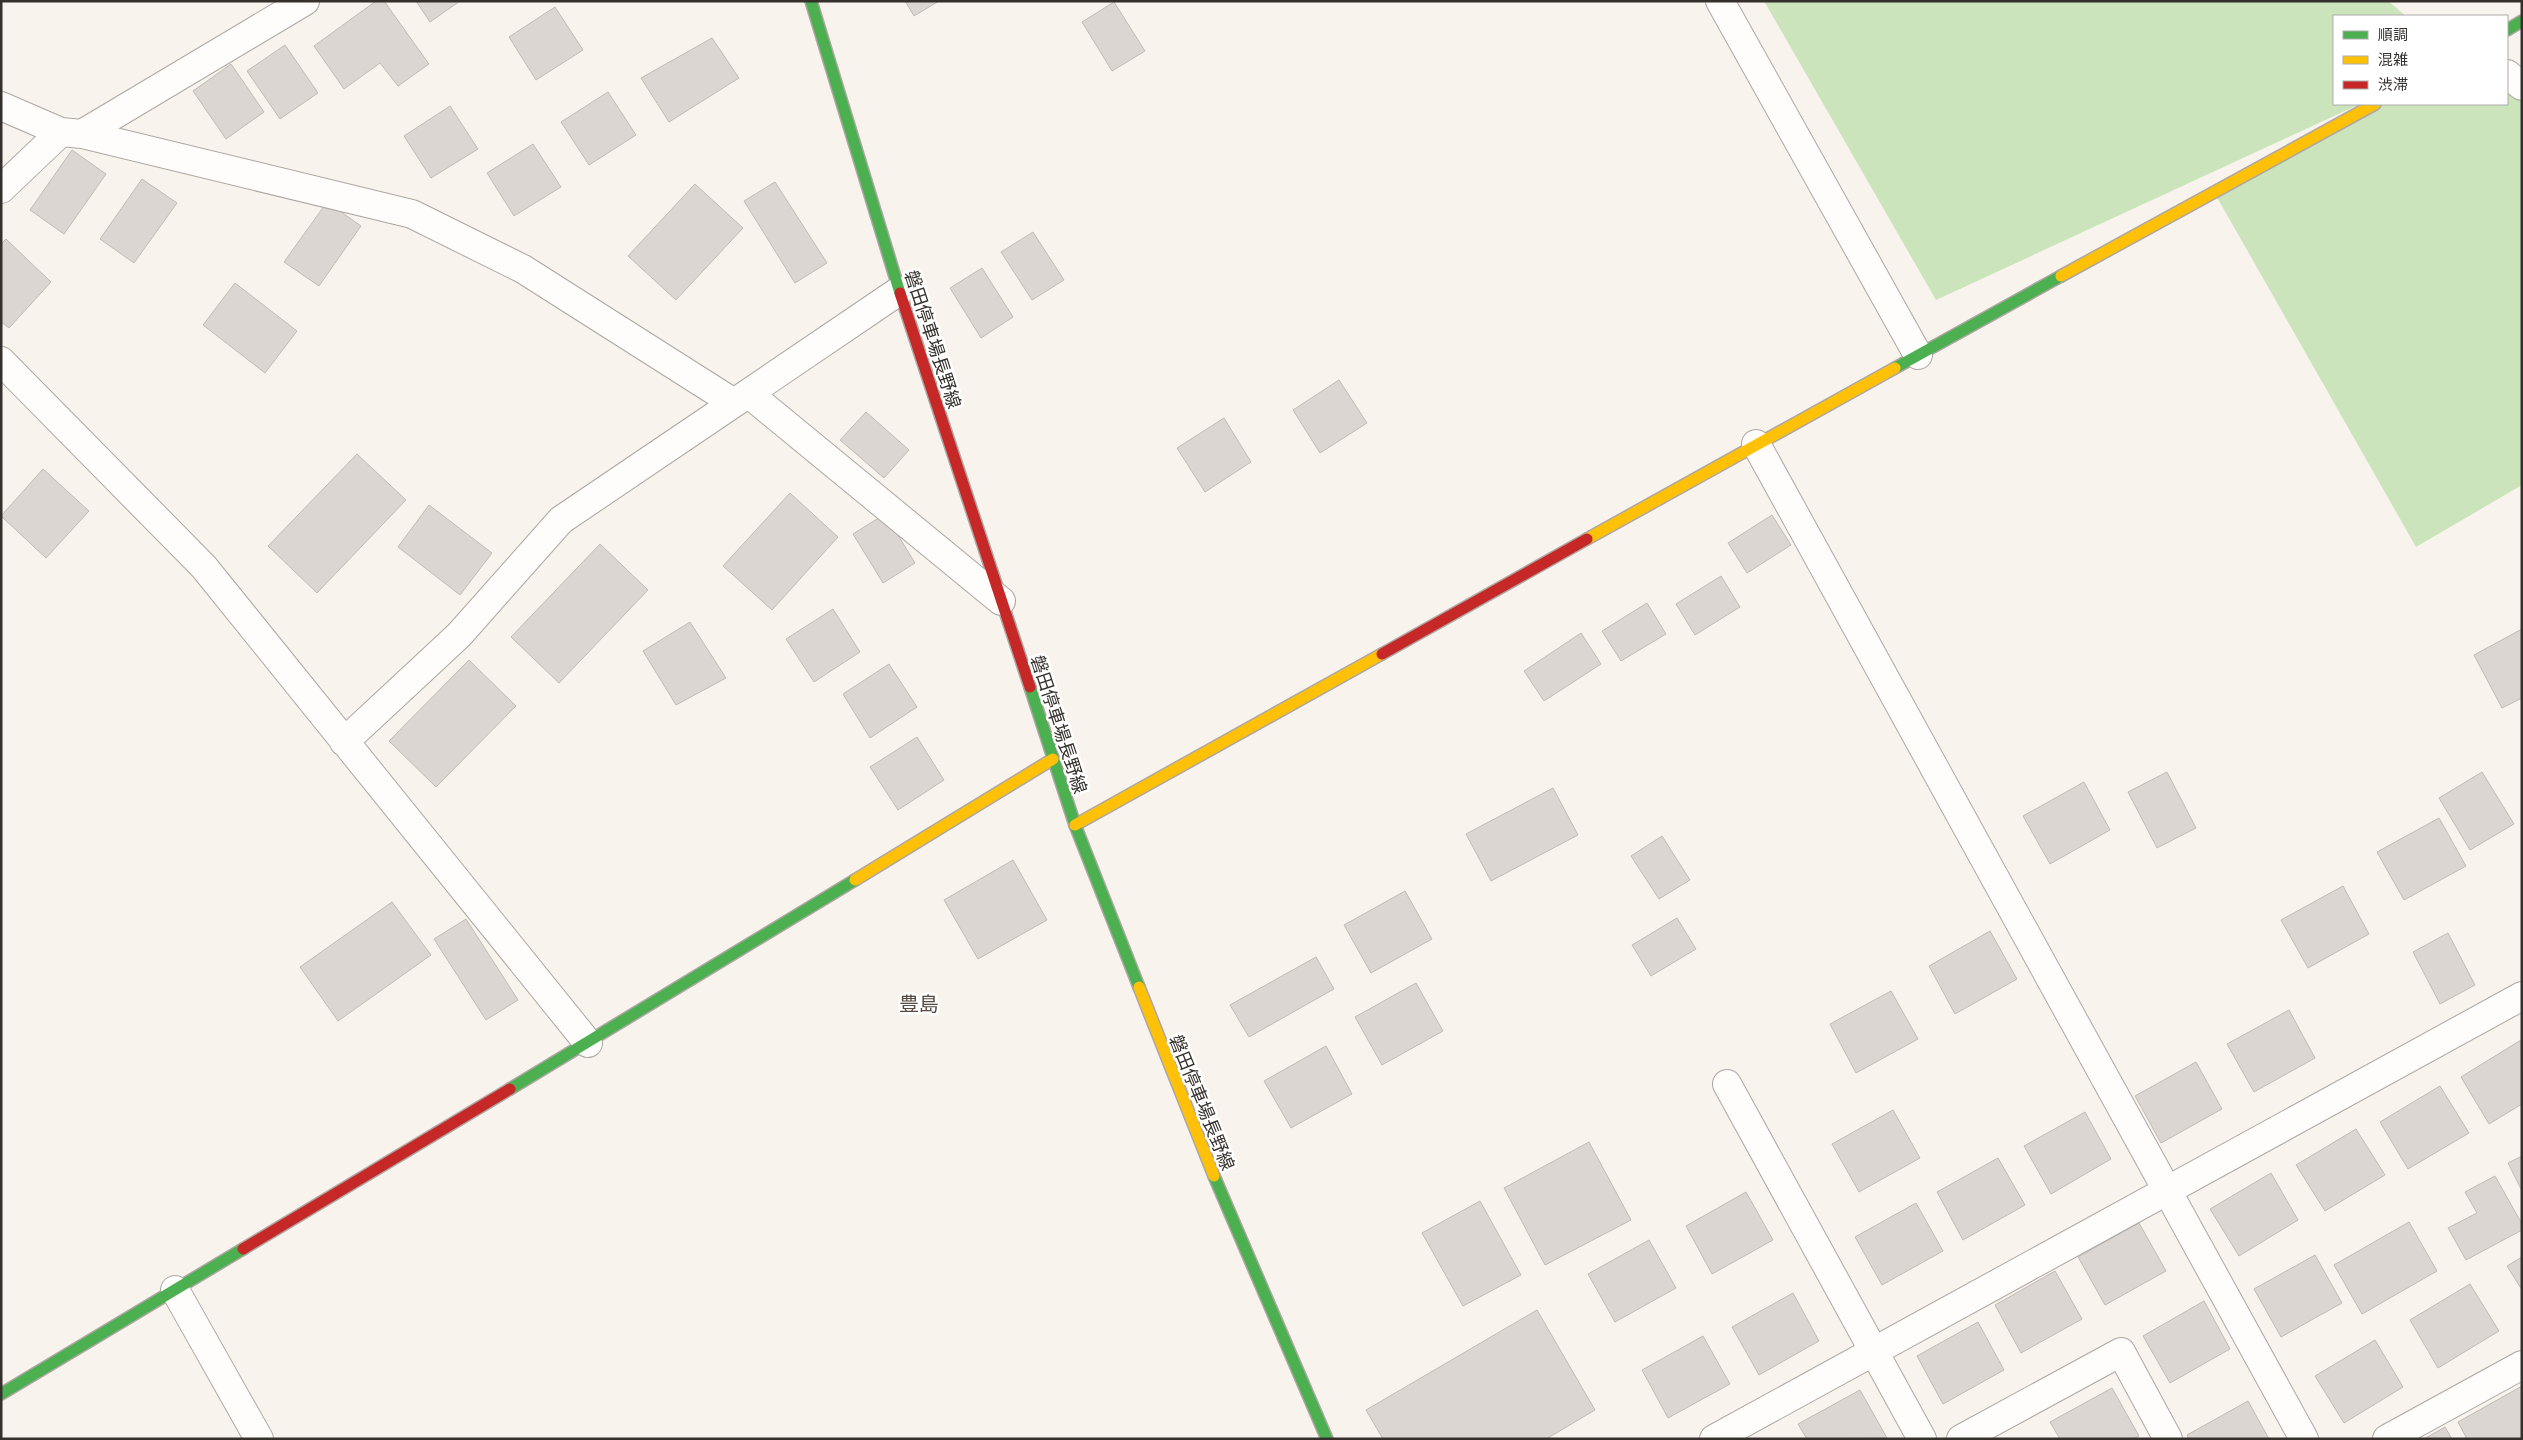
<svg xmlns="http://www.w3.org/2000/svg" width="2523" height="1440" viewBox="0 0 2523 1440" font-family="Literata,'Noto Sans JP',serif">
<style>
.green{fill:#cbe4bb}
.building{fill:#dcd6d2;stroke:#c0bbb6}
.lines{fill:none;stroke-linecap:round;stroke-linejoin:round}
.street-casing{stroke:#ada7a3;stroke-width:30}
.fast-casing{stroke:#ada7a3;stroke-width:14}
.slow-casing{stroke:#ada7a3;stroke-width:14}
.jam-casing{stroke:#ada7a3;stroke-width:14}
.street{stroke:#fefdfc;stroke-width:28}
.fast{stroke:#4caf50;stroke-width:11}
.slow{stroke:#ffc107;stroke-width:11}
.jam{stroke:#c62828;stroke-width:11}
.labels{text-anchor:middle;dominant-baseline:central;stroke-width:5;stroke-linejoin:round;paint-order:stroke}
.street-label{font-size:18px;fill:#35302c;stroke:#fff}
.quarter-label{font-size:20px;fill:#564a41;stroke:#fff}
</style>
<rect width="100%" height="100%" fill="#f9f3ee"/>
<path class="green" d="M1764,1H2388L2406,16H2334V104H2360L1936,300Z
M2507,74L2522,86V485L2416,547L2214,192L2374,104H2507Z"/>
<path class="building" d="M376,1H384L429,64L398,86L380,63L344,89L314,46Z
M416,1H460L430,22Z
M905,1H939L914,16Z
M1114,2L1145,51L1112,71L1082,22Z
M555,7L583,50L536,80L509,37Z
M712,38L739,78L669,122L641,78Z
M285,45L318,93L280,119L247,71Z
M231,64L264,112L226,139L193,91Z
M608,92L636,135L589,165L561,122Z
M450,106L478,149L431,178L404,136Z
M533,144L561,187L514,216L487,173Z
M72,150L106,174L64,234L30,210Z
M142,179L177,203L134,263L100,239Z
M775,182L827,263L795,283L744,201Z
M695,184L743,228L676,300L628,256Z
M327,202L361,226L319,286L284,262Z
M1033,232L1064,280L1032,300L1001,252Z
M6,239L51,282L9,328L1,322V244Z
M982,268L1013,317L981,338L950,288Z
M235,283L297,331L265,373L203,325Z
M1339,380L1367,423L1320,453L1293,410Z
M866,412L909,450L884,478L840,440Z
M1224,418L1251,462L1205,492L1177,448Z
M357,454L406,500L317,593L268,546Z
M43,469L89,511L46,558L1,516Z
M790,493L838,537L772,610L723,566Z
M429,505L492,553L460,595L398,547Z
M885,514L915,563L883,583L853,534Z
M1772,515L1791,545L1747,573L1728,543Z
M600,544L648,590L559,683L511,637Z
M1721,576L1740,607L1695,635L1676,604Z
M1647,603L1666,634L1621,661L1602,631Z
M833,609L860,652L814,682L786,639Z
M690,622L726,678L676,705L643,651Z
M2522,629V698L2502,708L2474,655Z
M1581,633L1601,664L1544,701L1524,671Z
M469,660L516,706L436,787L389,741Z
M889,664L917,707L870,738L843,694Z
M917,737L944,780L898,810L870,767Z
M2167,772L2196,828L2157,848L2128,792Z
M2482,772L2514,824L2470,850L2439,798Z
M2084,782L2110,830L2050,864L2023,816Z
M1553,788L1578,835L1491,881L1466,834Z
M2439,818L2466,866L2404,900L2377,852Z
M1662,836L1690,880L1659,899L1631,856Z
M1013,860L1047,920L978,959L944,900Z
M2343,886L2369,934L2308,968L2281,920Z
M1405,891L1432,939L1371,973L1344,925Z
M392,902L431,955L338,1021L300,967Z
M1677,918L1696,949L1651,976L1632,945Z
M466,919L518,1000L486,1020L434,939Z
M1990,931L2017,979L1955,1014L1929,966Z
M2448,933L2475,985L2440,1004L2413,952Z
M1316,957L1334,989L1249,1037L1230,1005Z
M1416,983L1443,1031L1382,1065L1355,1017Z
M1891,991L1918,1039L1856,1073L1830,1024Z
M2289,1010L2315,1058L2254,1092L2227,1044Z
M2521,1040L2522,1104L2489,1124L2461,1077Z
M1326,1046L1352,1094L1291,1128L1264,1081Z
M2196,1062L2222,1109L2161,1143L2135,1096Z
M2440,1086L2469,1133L2408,1169L2380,1122Z
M1893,1110L1920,1158L1859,1192L1832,1144Z
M2085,1112L2111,1159L2051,1194L2024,1146Z
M2356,1129L2385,1175L2325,1211L2296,1165Z
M1589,1142L1631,1220L1545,1265L1504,1188Z
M2522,1156V1191L2508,1163Z
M1998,1158L2025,1205L1963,1240L1937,1192Z
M2271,1173L2298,1220L2239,1256L2210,1209Z
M2495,1176L2522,1224V1230L2466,1260L2448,1228L2477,1213L2465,1192Z
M1746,1192L1773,1240L1712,1274L1686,1226Z
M1480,1201L1521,1275L1463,1306L1422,1233Z
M1916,1203L1943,1251L1882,1285L1855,1237Z
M2409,1222L2437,1271L2362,1314L2334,1265Z
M2139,1223L2166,1271L2105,1305L2078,1257Z
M1649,1240L1676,1288L1615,1322L1588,1274Z
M2315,1255L2342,1303L2281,1337L2254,1289Z
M2522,1257V1290L2507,1266Z
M2055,1271L2082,1319L2021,1353L1995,1305Z
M2470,1284L2499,1331L2438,1368L2410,1320Z
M1793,1293L1819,1341L1759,1375L1732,1327Z
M2204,1301L2230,1349L2170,1383L2143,1336Z
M1537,1310L1595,1410L1546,1439H1383L1366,1410Z
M1978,1322L2004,1370L1943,1404L1917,1356Z
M1703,1336L1730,1384L1668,1418L1642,1370Z
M2375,1340L2403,1387L2344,1423L2315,1376Z
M2522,1386V1439H2467L2458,1422Z
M2112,1388L2139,1436L2133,1439H2060L2050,1422Z
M1860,1390L1887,1438L1807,1439L1798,1424Z
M2248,1401L2269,1439H2189L2187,1435Z
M2445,1427L2452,1439H2424Z"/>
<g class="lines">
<defs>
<path id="street" d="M1720,1L1918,355
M2507,74L2522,86
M1,106L61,132
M82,134L305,1
M1,189L61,132L82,134L412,214L523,269L734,403L899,291
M1,361L204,567L588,1043
M749,394L1001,601
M1756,444L2304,1439
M344,742L459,635L561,520L734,403
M1727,1084L1922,1439
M175,1290L259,1439
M1714,1439L2522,996
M1961,1439L2121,1352L2168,1439
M2387,1439L2522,1365"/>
<path id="fast" d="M811,1L900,293
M2507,30L2522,21
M1895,368L2061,276
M1030,687L1075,825L1139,987
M510,1089L855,880
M1214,1176L1327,1439
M1,1394L243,1249"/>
<path id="slow" d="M2061,276L2375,104
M1587,539L1895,368
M1075,825L1382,654
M855,880L1053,759
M1139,987L1214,1176"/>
<path id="jam" d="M900,293L1030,687
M1382,654L1587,539
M243,1249L510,1089"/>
</defs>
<use href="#street" class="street-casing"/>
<use href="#fast" class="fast-casing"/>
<use href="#slow" class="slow-casing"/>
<use href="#jam" class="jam-casing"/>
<use href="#street" class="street"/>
<use href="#fast" class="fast"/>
<use href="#slow" class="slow"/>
<use href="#jam" class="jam"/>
</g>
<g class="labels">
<g class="street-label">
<text transform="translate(934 339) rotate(72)">磐田停車場長野線</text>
<text transform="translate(1060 724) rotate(72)">磐田停車場長野線</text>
<text transform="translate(1203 1102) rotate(68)">磐田停車場長野線</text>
</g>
<g class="quarter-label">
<text x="919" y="1002">豊島</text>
</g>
</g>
<rect width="2523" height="1440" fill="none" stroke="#35302c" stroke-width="5"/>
<rect x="2333" y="15" width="175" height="90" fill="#ffffff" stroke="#aeacab"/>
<rect x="2343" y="31" width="25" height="8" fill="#4caf50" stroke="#aeacab"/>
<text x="2378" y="40" font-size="15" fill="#35302c">順調</text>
<rect x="2343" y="56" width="25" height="8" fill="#ffc107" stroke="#aeacab"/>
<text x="2378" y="65" font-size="15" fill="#35302c">混雑</text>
<rect x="2343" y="81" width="25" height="8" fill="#c62828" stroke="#aeacab"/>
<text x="2378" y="90" font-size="15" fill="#35302c">渋滞</text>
</svg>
